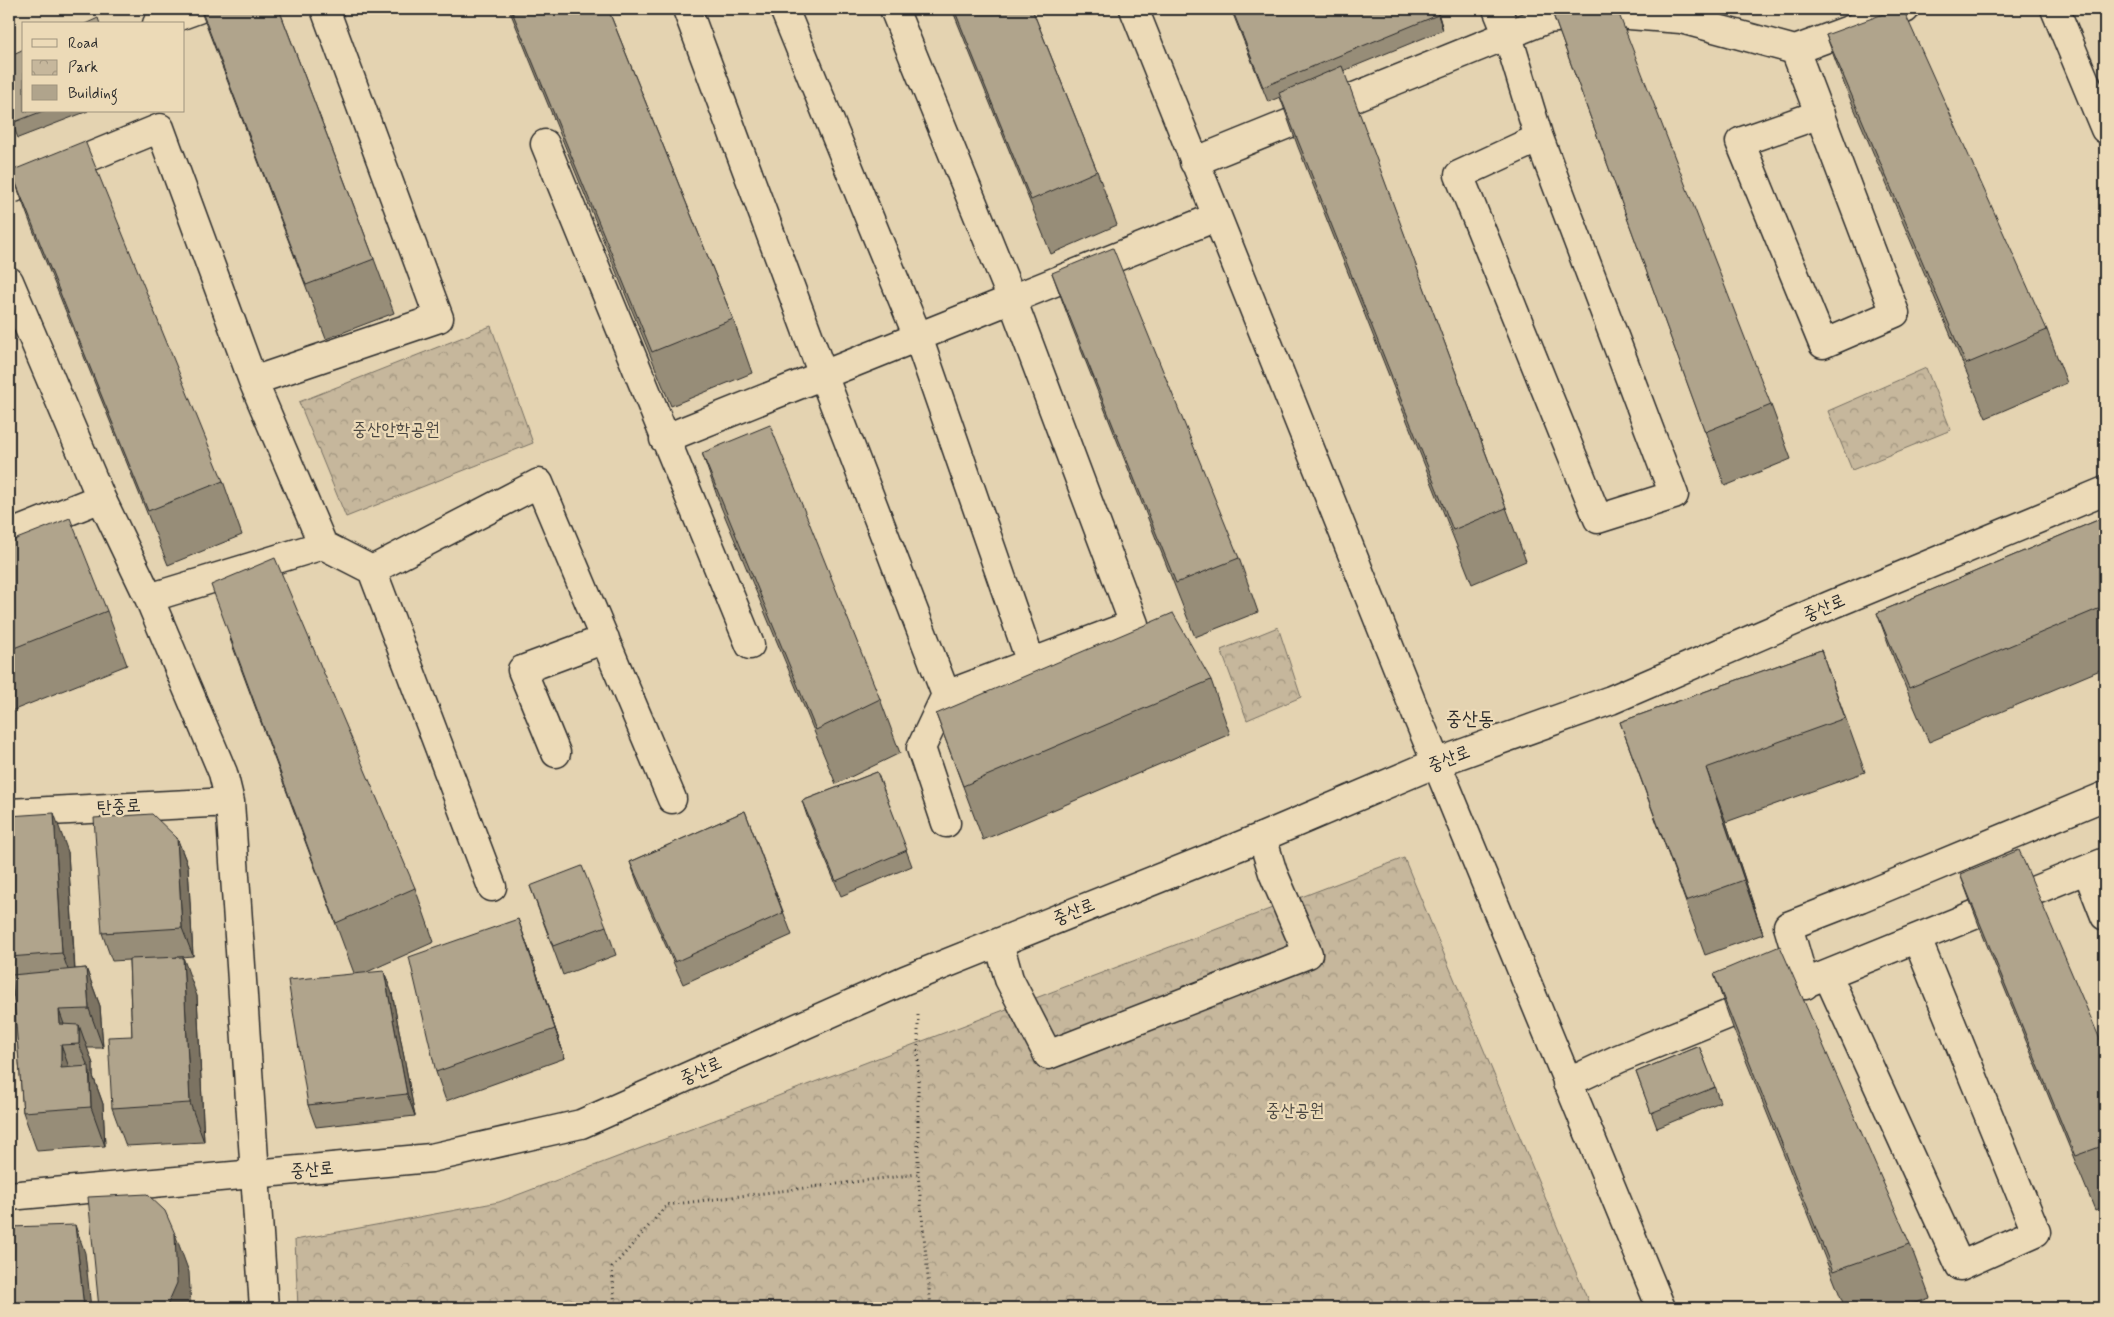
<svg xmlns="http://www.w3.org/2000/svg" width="2114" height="1317" viewBox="0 0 2114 1317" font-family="Mynerve,'Poor Story',sans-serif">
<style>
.park{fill:url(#park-crowns);stroke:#787164}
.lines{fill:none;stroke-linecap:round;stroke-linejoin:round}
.minor-casing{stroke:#2b2b2b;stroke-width:31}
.major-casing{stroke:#2b2b2b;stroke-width:31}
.path{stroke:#2b2b2b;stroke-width:3;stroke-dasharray:1 4;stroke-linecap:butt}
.minor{stroke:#ecdab7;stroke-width:28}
.major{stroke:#ecdab7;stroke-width:28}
.wall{fill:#978d78;stroke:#2b2b2b}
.shaded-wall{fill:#7b7362;stroke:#2b2b2b}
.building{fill:#b0a48c;stroke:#2b2b2b}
.labels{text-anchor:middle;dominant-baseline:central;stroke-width:4.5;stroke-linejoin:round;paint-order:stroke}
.park-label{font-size:18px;fill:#4a4742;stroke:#ecdab7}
.street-label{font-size:18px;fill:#2b2b2b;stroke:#ecdab7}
.quarter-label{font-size:20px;fill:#2b2b2b;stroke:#ecdab7}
</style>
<defs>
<pattern id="park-crowns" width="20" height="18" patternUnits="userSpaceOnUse" patternTransform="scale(1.25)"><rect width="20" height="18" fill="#c6b79c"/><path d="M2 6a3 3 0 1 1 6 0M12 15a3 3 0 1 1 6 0" fill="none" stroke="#a1957f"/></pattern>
</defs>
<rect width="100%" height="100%" fill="#e4d3b1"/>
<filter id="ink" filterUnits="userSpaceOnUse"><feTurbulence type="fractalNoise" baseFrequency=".02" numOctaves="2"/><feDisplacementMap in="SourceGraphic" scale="10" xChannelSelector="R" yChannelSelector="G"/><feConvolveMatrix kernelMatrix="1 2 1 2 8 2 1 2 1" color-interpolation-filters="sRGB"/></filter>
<g filter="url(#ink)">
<path class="park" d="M491,326L533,443L346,517L299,402Z
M1926,368L1951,430L1852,470L1828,411Z
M1278,627L1301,697L1247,720L1221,650Z
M1404,858L1591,1308H298L295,1240L499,1202Z"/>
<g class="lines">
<defs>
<path id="minor" d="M687,9L823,375L946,695
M784,9L918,337L1031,663
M894,9L1012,299L1134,624L946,695L921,748L946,823
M1134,9L1417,716L1661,1308
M1497,9L1508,36L1539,138L1674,495L1598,519L1459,175L1539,138
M2055,9L2105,129
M157,24L198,9
M1795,50L1895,313L1823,344L1740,142L1820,114
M545,144L750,645
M1194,162L1547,19L1603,13L1681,19L1795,50L1905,9
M9,190L160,128L253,381L323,545L372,570L492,887
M9,281L101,498L149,598L223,773L230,802L264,1308
M253,381L439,318L325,9
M664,439L1216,217
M9,535L101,498
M372,570L539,483L672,799
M149,598L323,545
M556,753L522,670L605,639
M9,813L230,802
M2087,870L2105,916
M999,943L1009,979L1048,1055L1308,954L1273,873L1262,837
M1828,976L1960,1266L2036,1232L1917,939
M1805,985L1788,926L1860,898L2105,796
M1567,1083L1618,1059L2105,862"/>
<path id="major" d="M9,1196L431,1158L581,1124L905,980L1262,837L1436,763L1611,700L1831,605L2105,491"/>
</defs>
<use href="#minor" class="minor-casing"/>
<use href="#major" class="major-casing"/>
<path class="path" d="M918,1015V1174L931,1308
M615,1308L612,1268L667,1205L918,1174"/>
<use href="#minor" class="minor"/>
<use href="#major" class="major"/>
</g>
<path class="wall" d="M200,9H279L374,259L394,313L326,339Z
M509,9H608L733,319L752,373L671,406Z
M952,9H1032L1097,171L1117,225L1051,254Z
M1231,9H1437L1443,30L1343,71L1526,561L1472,584L1298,147L1280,97L1268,102Z
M1551,9L1771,405L1791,459L1725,486Z
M1826,35L2047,330L2067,383L1986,418L1846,89Z
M9,56L24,111H88L18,138L9,116Z
M11,171L223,481L242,535L168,565L31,225Z
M1052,273L1239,558L1258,612L1195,637L1072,327Z
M702,453L880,699L900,753L836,784L721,507Z
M2105,517V668L1929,742L1897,667L1877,613Z
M9,542L107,611L127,665L9,712Z
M230,639L415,888L434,942L367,972L392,993L415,1116L316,1127L308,1105L354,973Z
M1821,650L1865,772L1726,822L1763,934L1705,955L1620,722Z
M1211,680L1230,734L983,840L936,714Z
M877,772L912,866L841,896L807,816L802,801Z
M745,811L792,935L683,984L638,884L630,862Z
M9,816L68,852L75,969L86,968L100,1006L103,1048H87L93,1064V1076L103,1104L105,1146L37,1151L23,1112L14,996H9Z
M177,838L188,866L193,956L168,958L197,996L204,1142L126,1146L112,1108L132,1036L129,960L112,961L102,933Z
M1960,874L2105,1051V1206L2095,1210L1980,928Z
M530,886L606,926L616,955L563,975Z
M528,947L565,1058L446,1101L436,1072Z
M1714,974L1910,1244L1930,1298L1901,1308H1845L1733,1028Z
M1699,1046L1720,1102L1657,1128L1636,1072Z"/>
<path class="shaded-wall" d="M1436,9H1437L1443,30Z
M1706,768L1726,822L1763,934L1744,880Z
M54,813L68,852L76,992L62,953Z
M177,838L188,866L193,956L182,928Z
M518,919L528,947L565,1058L555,1029Z
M183,957L197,996L204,1142L190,1103Z
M86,968L100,1006L103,1048L89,1009Z
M384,971L392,993L415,1116L407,1094Z
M59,1010L71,1044L60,1024Z
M79,1025L93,1064V1076L103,1104L105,1146L91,1107L90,1072L79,1044Z
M61,1045L75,1084L61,1068Z
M75,1225L85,1253L91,1308H84Z
M175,1234L189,1272L191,1308H166Z"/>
<path class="building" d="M201,9H279L374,259L306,285Z
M511,9H608L733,319L652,352Z
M954,9H1032L1097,171L1031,200Z
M1232,9H1436L1438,15L1263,87Z
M1551,9H1617L1771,405L1705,432Z
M1897,9H1903L2047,330L1966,364L1826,35Z
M98,18L100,24H85Z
M24,49V111H43L12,123L9,114V56Z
M1342,66L1506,508L1453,530L1279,93Z
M85,141L223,481L148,511L11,171Z
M1113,248L1239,558L1176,583L1052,273Z
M770,425L880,699L816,730L702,453Z
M2105,517V606L1909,688L1877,613Z
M70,518L107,611L9,650V542Z
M275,558L415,888L336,923L211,585Z
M1173,613L1211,680L963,786L936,714Z
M1821,650L1845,718L1706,768L1744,880L1686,901L1620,722Z
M877,772L907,850L836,881L802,801Z
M745,811L783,913L675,962L630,862Z
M54,813L62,953L9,957V816Z
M152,814L177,838L182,928L102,933L94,818Z
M2019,850L2105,1051V1145L2075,1156L1960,874Z
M582,866L606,926L553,946L530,886Z
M518,919L555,1029L436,1072L409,957Z
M1780,946L1910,1244L1833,1271L1714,974Z
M183,957L190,1103L112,1108L108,1037L132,1036L129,959Z
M86,968L89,1009L59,1010L60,1024L79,1025V1044L61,1045V1068L89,1066L91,1107L23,1112L12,975Z
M384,971L407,1094L308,1105L288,980Z
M1699,1046L1715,1087L1651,1113L1636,1072Z
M147,1194L165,1211L175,1234L177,1283L166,1308H99L88,1197Z
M75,1225L84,1308H9V1227Z"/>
</g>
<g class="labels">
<g class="park-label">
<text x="396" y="430">중산안학공원</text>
<text x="1295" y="1111">중산공원</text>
</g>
<g class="street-label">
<text transform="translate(1824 608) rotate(-23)">중산로</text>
<text transform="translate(1449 759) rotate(-21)">중산로</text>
<text transform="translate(119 807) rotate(-3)">탄중로</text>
<text transform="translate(1074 912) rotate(-22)">중산로</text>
<text transform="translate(701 1071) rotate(-24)">중산로</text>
<text transform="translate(312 1170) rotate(-5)">중산로</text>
</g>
<g class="quarter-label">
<text x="1470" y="719">중산동</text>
</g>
</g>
<rect width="2114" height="1317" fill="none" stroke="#ecdab7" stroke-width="30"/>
<rect x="15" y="15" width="2084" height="1287" fill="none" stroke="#2b2b2b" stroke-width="2" filter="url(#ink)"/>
<rect x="22" y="22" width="162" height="90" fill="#ecdab7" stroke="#9f947f"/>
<rect x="32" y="39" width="25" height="8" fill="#ecdab7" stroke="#9f947f"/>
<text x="68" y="48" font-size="15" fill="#2b2b2b">Road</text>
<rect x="32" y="60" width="25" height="15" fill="url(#park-crowns)" stroke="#9f947f"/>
<text x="68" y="72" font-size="15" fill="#2b2b2b">Park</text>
<rect x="32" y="85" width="25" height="15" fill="#b0a48c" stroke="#9f947f"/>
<text x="68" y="98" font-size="15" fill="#2b2b2b">Building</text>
</svg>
